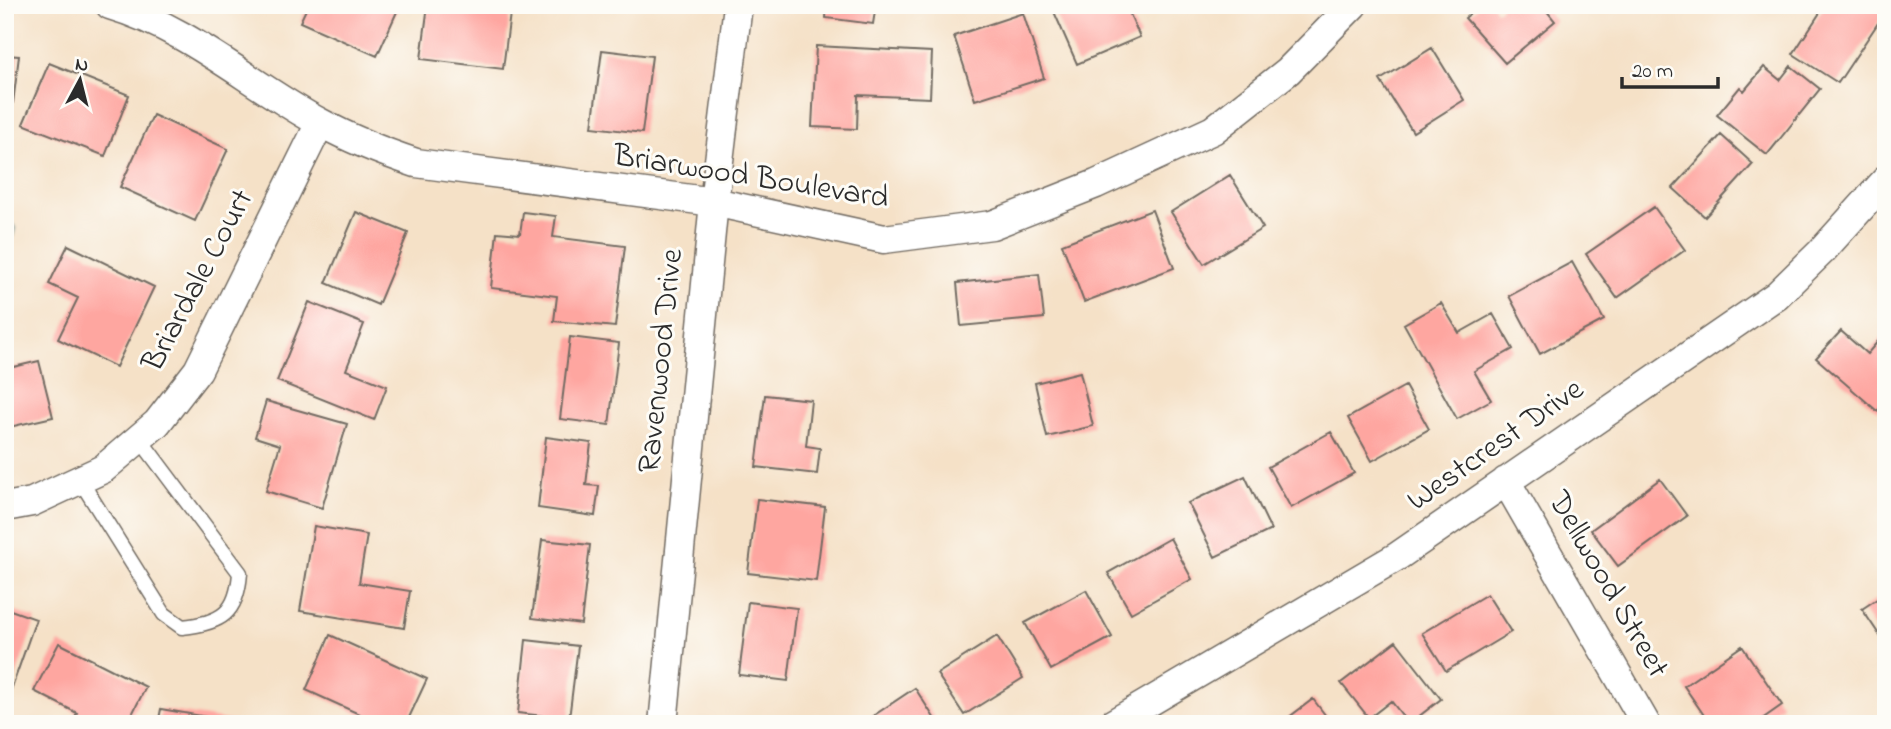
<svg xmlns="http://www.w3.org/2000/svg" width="1891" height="729" viewBox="0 0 1891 729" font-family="'Indie Flower',sans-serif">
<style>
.water{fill:#49b6c3;stroke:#3a7077;stroke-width:2}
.building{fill:#fea6a0}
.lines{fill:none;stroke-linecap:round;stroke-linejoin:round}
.service-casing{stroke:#726b62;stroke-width:17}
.minor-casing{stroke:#726b62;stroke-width:31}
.service{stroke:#fff;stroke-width:14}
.minor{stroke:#fff;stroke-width:28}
.labels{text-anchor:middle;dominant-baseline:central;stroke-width:6;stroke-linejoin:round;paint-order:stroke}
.street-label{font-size:32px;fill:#2b2b2b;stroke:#fdfcf7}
</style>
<rect width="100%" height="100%" fill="#fdfcf7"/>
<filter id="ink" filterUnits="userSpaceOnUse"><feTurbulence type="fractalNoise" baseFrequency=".0143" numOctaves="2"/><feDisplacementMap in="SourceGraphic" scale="14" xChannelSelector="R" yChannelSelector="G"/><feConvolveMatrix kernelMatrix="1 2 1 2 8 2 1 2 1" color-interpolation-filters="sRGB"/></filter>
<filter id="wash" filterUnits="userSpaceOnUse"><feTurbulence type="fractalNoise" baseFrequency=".00686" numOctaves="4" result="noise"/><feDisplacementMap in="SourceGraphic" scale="28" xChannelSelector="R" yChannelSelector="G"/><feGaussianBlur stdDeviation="1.57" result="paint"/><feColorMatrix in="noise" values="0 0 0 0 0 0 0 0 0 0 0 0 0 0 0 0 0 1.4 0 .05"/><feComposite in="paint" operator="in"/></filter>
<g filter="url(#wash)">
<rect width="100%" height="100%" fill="#f5e1c7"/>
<path class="water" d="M5,214L15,228L5,265Z"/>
<g id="blocks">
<path class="building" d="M308,5H400L377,56L300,22Z
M428,5H511L503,69L421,59Z
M827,5H876L873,24L826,18Z
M1051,5H1126L1140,37L1077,64Z
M1480,5H1492L1497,11L1503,5H1542L1555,21L1505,63L1465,18Z
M1825,5H1870L1884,14L1838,83L1793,54Z
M1023,13L1044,78L975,100L954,36Z
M816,46L932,52L930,98L858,95L857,129L812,127Z
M1432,48L1464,100L1413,132L1380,80Z
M602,50L652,56L642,133L592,127Z
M5,55L19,56L13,103L5,102Z
M49,63L129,95L105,156L23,124Z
M1791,66L1820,89L1767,155L1717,115L1740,87L1744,91L1764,67L1780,80Z
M153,115L228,149L195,221L120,187Z
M1721,135L1753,164L1705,217L1673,188Z
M1230,175L1263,228L1204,264L1171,212Z
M1654,207L1685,250L1617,298L1586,254Z
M1152,210L1174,268L1084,302L1062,244Z
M356,212L408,233L378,305L326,283Z
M523,212L556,216L553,237L625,246L615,327L554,321L557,296L491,288L497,232L520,234Z
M68,245L154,287L116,367L58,339L78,298L49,284Z
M1572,262L1604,320L1540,354L1509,296Z
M1039,274L1044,318L961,326L957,283Z
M309,302L364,324L346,370L387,386L374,420L277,381Z
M1441,303L1459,333L1493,314L1513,349L1474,371L1491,400L1457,419L1404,324Z
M1841,331L1867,354L1886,332V402L1877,411L1816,358Z
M570,337L619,343L609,425L560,419Z
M39,361L53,417L5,428V369Z
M1080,372L1093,426L1047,437L1035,383Z
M1405,386L1429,429L1372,461L1348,418Z
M765,395L811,400L806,446L820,448L817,474L756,467Z
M266,401L347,424L322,508L266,491L280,445L255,437Z
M1331,432L1354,473L1291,508L1268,467Z
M546,437L591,443L586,485L599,486L595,516L538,508Z
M1245,476L1271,530L1215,557L1188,503Z
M1660,479L1687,516L1618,566L1591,530Z
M757,499L825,507L816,581L748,573Z
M314,526L367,535L359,583L410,591L404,628L300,611Z
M1170,538L1192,579L1131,613L1108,573Z
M542,540L590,545L581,624L532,618Z
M1086,590L1112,637L1051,670L1025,623Z
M1886,593V645L1862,609Z
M1487,594L1511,632L1446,671L1422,633Z
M748,602L797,608L788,681L739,675Z
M5,608L36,619L11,690L5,688Z
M330,635L427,679L406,724H381L306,690Z
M997,636L1023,678L964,715L937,674Z
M526,640L578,646L569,719L518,713Z
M1396,641L1441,699L1409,724L1391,701L1369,718L1341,683Z
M59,643L146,687L127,724H71L77,713L34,691Z
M1742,646L1782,705L1755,724H1710L1684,686Z
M915,688L938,724H861Z
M1313,699L1332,724H1280Z
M161,709L236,722V724H158Z"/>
</g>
</g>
<g filter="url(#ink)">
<use href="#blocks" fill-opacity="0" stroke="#726b62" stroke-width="2"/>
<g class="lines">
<defs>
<path id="service" d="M80,480L164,614L182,627C222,623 237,613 240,573L139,438"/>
<path id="minor" d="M110,5C189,28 250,85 321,123C352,140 383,152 416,163L714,202L884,239L992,225L1096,184L1213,130L1288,71L1353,5
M1506,481L1646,724
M5,507L32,502L103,469L157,423L198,370L320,123
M663,724L714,202L738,5
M1112,724L1398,556L1777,295L1821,252L1886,180"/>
</defs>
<use href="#service" class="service-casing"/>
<use href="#minor" class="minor-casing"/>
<use href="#service" class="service"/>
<use href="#minor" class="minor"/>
</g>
</g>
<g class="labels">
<g class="street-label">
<text transform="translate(751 178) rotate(9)">Briarwood Boulevard</text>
<text transform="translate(199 281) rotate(-62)">Briardale Court</text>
<text transform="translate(662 361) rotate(-84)">Ravenwood Drive</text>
<text transform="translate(1496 446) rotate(-35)">Westcrest Drive</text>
<text transform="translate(1607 585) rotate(60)">Dellwood Street</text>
</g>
</g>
<rect width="1891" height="729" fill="none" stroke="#fdfcf7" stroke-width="28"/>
<g transform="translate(80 80) rotate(7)" stroke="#fdfcf7" stroke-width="5" paint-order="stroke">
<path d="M0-5L12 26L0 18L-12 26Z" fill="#2b2b2b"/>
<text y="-10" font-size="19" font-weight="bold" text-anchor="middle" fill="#2b2b2b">N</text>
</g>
<path d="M1622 77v10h96v-10" fill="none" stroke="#2b2b2b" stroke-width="3.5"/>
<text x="1632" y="77" font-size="21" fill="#2b2b2b" stroke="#fdfcf7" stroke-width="5" paint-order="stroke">20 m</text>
</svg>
